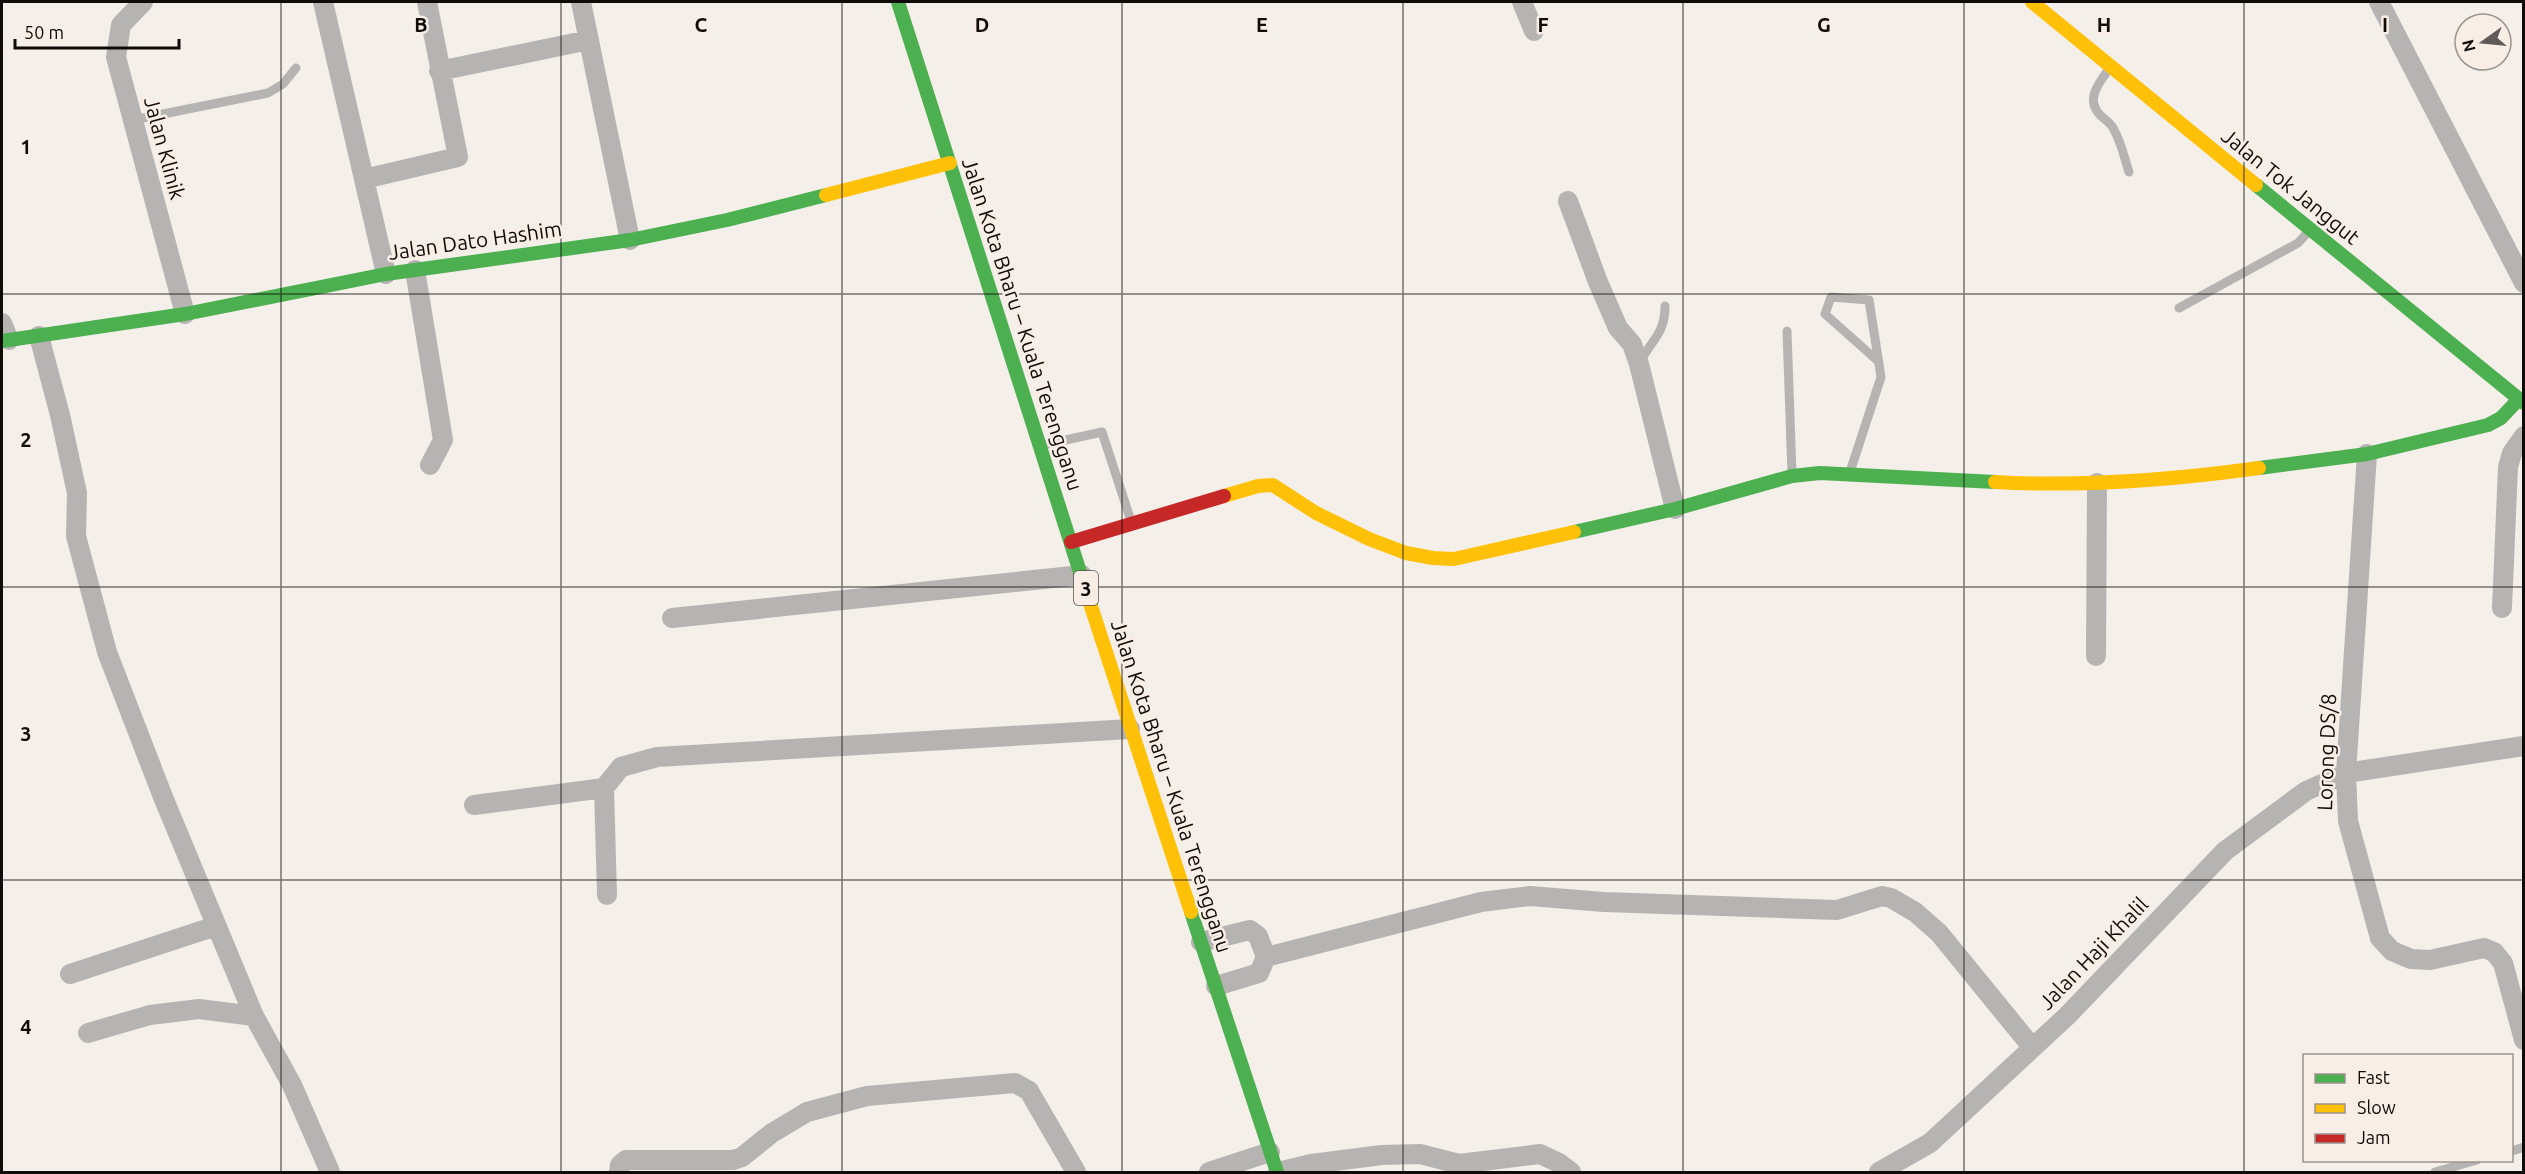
<svg xmlns="http://www.w3.org/2000/svg" width="2525" height="1174" viewBox="0 0 2525 1174" font-family="Ubuntu,sans-serif">
<style>
.lines{fill:none;stroke-linecap:round;stroke-linejoin:round}
.lane{stroke:#b6b4b3;stroke-width:9}
.street{stroke:#b6b4b3;stroke-width:20}
.fast{stroke:#4caf50;stroke-width:14}
.slow{stroke:#ffc107;stroke-width:14}
.jam{stroke:#c62828;stroke-width:14}
.grid{fill:none;stroke:#0f0b09;stroke-width:1.5;stroke-opacity:0.55}
.labels{text-anchor:middle;dominant-baseline:central;stroke-width:5;stroke-linejoin:round;paint-order:stroke}
.shield{fill:#f9eee6;stroke:#554f4b;stroke-width:1.5}
.shield-label{font-size:20px;font-weight:bold;fill:#0f0b09}
.street-label{font-size:21px;fill:#0f0b09;stroke:#f9eee6}
.grid-label{font-size:20px;text-anchor:middle;font-weight:bold;fill:#0f0b09;stroke:#f9eee6;stroke-width:5;stroke-linejoin:round;paint-order:stroke}
</style>
<rect width="100%" height="100%" fill="#f5efea"/>
<g class="lines">
<path class="lane" d="M2109,69C2099,83 2085,99 2100,115C2104,119 2110,122 2113,128C2121,141 2124,157 2129,172
M133,120L268,93L283,84L296,68
M2179,308L2298,243L2308,232
M1787,331L1792,474
M1640,362C1652,339 1665,334 1665,306
M1043,445L1102,432L1131,521
M1850,472L1881,377L1869,300L1831,297L1825,314L1879,362
M2512,1151L2524,1147
M2435,1172L2477,1160"/>
<path class="street" d="M143,2L121,25L116,57L185,314
M323,2L386,274
M581,2L630,240
M1522,2L1534,31
M2379,2L2524,283
M439,71L589,40
M364,179L458,157L427,2
M1568,201L1598,282L1618,328L1632,344L1639,364L1675,509
M415,270L443,440L430,465
M2,323L9,340
M39,336L60,415L77,493L76,536L107,652L163,797L254,1016L292,1085L330,1172
M2367,454L2346,773L2348,821L2380,938L2392,951L2411,959L2430,960L2484,948L2494,952L2503,963L2524,1040
M2502,608L2508,467L2512,453L2524,436
M672,618L1082,575
M2096,656L2097,483
M604,788L607,895
M474,805L604,788L621,767L657,757L1130,729
M1201,942L1250,930L1258,936L1266,957
M70,974L216,926
M1216,986L1259,973L1266,957L1481,902L1530,896L1604,902L1837,910L1882,896L1891,898L1915,912L1939,933L2032,1047
M88,1033L150,1015L199,1009L254,1016
M619,1172L620,1165L626,1160H733L742,1157L772,1133L807,1112L867,1096L1015,1083L1029,1091L1076,1172
M1209,1172L1270,1152
M1278,1172L1311,1164L1382,1155L1420,1154L1459,1164L1540,1154L1559,1163L1571,1172
M1879,1172L1930,1143L2067,1016L2225,851L2306,791L2346,773L2524,746"/>
<path class="fast" d="M898,2L1087,594
M2256,185L2524,403
M2,341L185,314L386,274L630,240L727,220L826,195
M2259,468L2367,454L2488,425L2501,418L2518,400
M1574,532L1675,509L1792,476L1820,473L1995,482
M1191,912L1277,1172"/>
<path class="slow" d="M2032,2L2256,185
M826,195L950,163
M1995,482C2083,487 2172,480 2259,468
M1224,496L1258,486L1273,485L1316,513L1369,539L1406,553L1433,558L1454,559L1574,532
M1087,594L1191,912"/>
<path class="jam" d="M1071,542L1224,496"/>
</g>
<path class="grid" d="M281,2V1172M561,2V1172M842,2V1172M1122,2V1172M1403,2V1172M1683,2V1172M1964,2V1172M2244,2V1172M2,294H2524M2,587H2524M2,880H2524"/>
<g class="labels">
<rect class="shield" x="1074" y="571" width="24" height="34" rx="4.5"/>
<g class="shield-label">
<text x="1086" y="588">3</text>
</g>
<g class="street-label">
<text transform="translate(165 148) rotate(75)">Jalan Klinik</text>
<text transform="translate(2291 186) rotate(39)">Jalan Tok Janggut</text>
<text transform="translate(475 240) rotate(-8)">Jalan Dato Hashim</text>
<text transform="translate(1023 324) rotate(72)">Jalan Kota Bharu – Kuala Terengganu</text>
<text transform="translate(2326 752) rotate(-88)">Lorong DS/8</text>
<text transform="translate(1172 786) rotate(72)">Jalan Kota Bharu – Kuala Terengganu</text>
<text transform="translate(2093 953) rotate(-46)">Jalan Haji Khalil</text>
</g>
</g>
<g class="grid-label">
<text x="421" y="32">B</text>
<text x="701" y="32">C</text>
<text x="982" y="32">D</text>
<text x="1262" y="32">E</text>
<text x="1543" y="32">F</text>
<text x="1824" y="32">G</text>
<text x="2104" y="32">H</text>
<text x="2385" y="32">I</text>
<text x="26" y="154">1</text>
<text x="26" y="447">2</text>
<text x="26" y="741">3</text>
<text x="26" y="1034">4</text>
</g>
<rect width="2525" height="1174" fill="none" stroke="#0f0b09" stroke-width="6"/>
<rect x="2303" y="1054" width="210" height="108" fill="#f9eee6" stroke="#9b938e" stroke-width="1.5"/>
<rect x="2315" y="1074" width="30" height="9" fill="#4caf50" stroke="#9b938e" stroke-width="1.5"/>
<text x="2357" y="1084" font-size="18" fill="#0f0b09">Fast</text>
<rect x="2315" y="1104" width="30" height="9" fill="#ffc107" stroke="#9b938e" stroke-width="1.5"/>
<text x="2357" y="1114" font-size="18" fill="#0f0b09">Slow</text>
<rect x="2315" y="1134" width="30" height="9" fill="#c62828" stroke="#9b938e" stroke-width="1.5"/>
<text x="2357" y="1144" font-size="18" fill="#0f0b09">Jam</text>
<g transform="translate(2483 42) rotate(255)"><circle r="28" fill="#f9eee6" stroke="#9b938e" stroke-width="1.5"/>
<path d="M0-4.5L10 22L0 15L-10 22Z" fill="#605b58"/>
<text y="-9" font-size="16" font-weight="bold" text-anchor="middle" fill="#0f0b09">N</text>
</g>
<path d="M15 39v9h164v-9" fill="none" stroke="#0f0b09" stroke-width="3"/>
<text x="24" y="39" font-size="18" fill="#0f0b09" stroke="#f9eee6" stroke-width="4.5" paint-order="stroke">50 m</text>
</svg>
